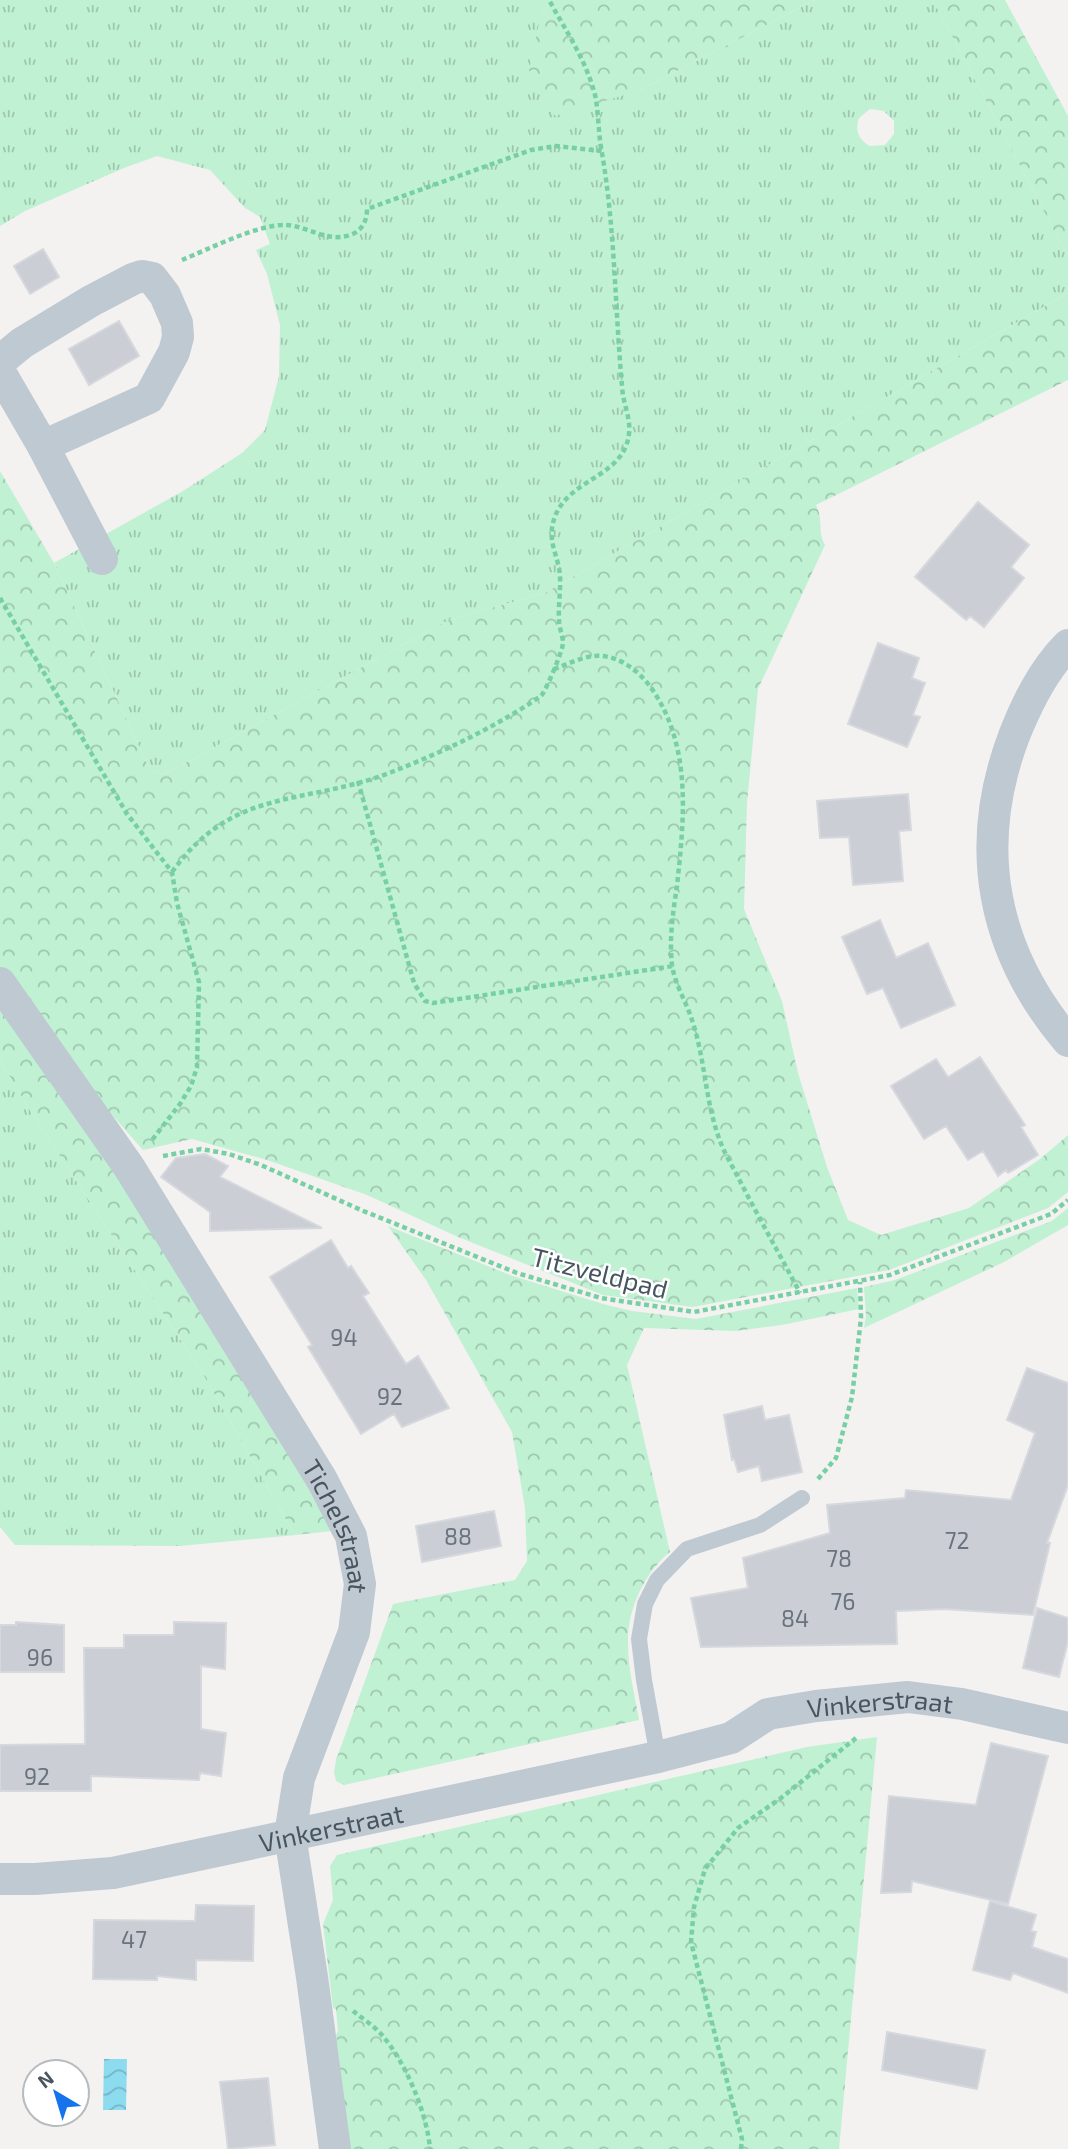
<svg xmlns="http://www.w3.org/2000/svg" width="1068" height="2149" viewBox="0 0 1068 2149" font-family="'Exo 2',sans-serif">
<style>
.grass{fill:url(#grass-tufts);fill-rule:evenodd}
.forest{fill:url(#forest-crowns)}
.water{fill:url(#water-waves)}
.building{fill:#cbced4;stroke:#d5d8dd;stroke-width:2}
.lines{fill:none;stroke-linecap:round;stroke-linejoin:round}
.path{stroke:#77d0a4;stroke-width:4.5;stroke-dasharray:5 3.5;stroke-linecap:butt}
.service{stroke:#bfc9d1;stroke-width:16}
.minor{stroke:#bfc9d1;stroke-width:32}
.labels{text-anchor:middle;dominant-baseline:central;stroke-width:5;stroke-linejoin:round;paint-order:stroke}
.number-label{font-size:23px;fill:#69737d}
.street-label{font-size:26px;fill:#485560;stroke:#fff}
</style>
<defs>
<pattern id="grass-tufts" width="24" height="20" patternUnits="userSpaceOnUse" patternTransform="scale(1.75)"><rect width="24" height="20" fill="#c0f1d3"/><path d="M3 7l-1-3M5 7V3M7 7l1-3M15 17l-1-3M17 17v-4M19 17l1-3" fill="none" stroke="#9ec6af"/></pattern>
<pattern id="forest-crowns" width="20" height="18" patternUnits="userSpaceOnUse" patternTransform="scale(1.75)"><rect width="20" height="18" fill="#c0f1d3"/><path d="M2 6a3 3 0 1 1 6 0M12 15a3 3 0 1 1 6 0" fill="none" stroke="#9ec6af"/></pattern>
<pattern id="water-waves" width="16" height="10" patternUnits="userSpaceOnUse" patternTransform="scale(1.75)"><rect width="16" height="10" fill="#8cdbef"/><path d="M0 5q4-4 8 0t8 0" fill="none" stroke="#74b4c5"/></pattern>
</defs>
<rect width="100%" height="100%" fill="#f4f1f1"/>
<path class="grass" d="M0,0H552L540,18L638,91L815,0H933L1068,257V293L545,593L449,620L165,774L150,770L54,563L183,491L242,453L265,430L279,376L280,325L267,274L256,250L270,244L260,217L245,208L210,170L157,156L124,168L25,211L0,226ZM870,109L884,111L894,121V134L885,145L870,146C858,139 855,131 859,118Z
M0,1060L31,1112L203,1374L295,1535L180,1546L15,1545L0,1527Z"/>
<path class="forest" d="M552,0H815L638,91L555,116L529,70L540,18Z
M933,0H1005L1068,116V257Z
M1068,293V380L816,505C824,522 817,530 825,545L758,689L747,803L744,909L782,1001L798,1073L827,1167L848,1220L881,1235L969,1208L1040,1159L1068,1135V1192L1048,1208L889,1270L693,1307L603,1295L458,1237L367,1195L267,1160L192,1139L143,1150L61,1057L0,967V471L54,563L150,770L165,774L449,620L545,593Z
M0,1002L162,1243L312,1487L332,1531L295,1535L203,1374L31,1112L0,1060Z
M1068,1208V1225L1004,1262L864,1328L866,1316L864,1287L895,1280L1052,1221Z
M388,1226L510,1275L603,1304L632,1311L696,1319L857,1288L859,1309L782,1325L735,1331L644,1328L627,1365L670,1552C644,1573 627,1610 628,1644C628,1669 635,1696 639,1720L344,1785L336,1781L334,1772L336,1760L393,1604L515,1580L527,1561L525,1508L512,1432L426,1280Z
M877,1737L839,2149H349L336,2035L338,2031L336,2009L333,2008L323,1924L333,1900L330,1866L337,1855L807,1747Z"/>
<path class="water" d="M104,2059H127L126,2110H103Z"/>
<path class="building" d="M43,249L59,277L30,294L14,266Z
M119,321L139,356L89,385L69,349Z
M978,502L1029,545L1011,567L1024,578L984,627L970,616L966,620L915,577Z
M878,643L919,658L912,678L925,683L913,715L920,717L907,747L848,724Z
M908,794L911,830L899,831L903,881L853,885L849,837L820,838L817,801Z
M880,920L896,958L928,943L955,1005L901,1028L883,988L867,994L842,937Z
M980,1057L1025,1125L1021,1127L1038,1155L1008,1173L1006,1170L998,1176L983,1151L968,1160L946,1126L924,1139L891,1086L936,1059L948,1077Z
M205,1154L228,1166L220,1177L322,1228L210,1231V1212L161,1177L176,1158Z
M331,1240L348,1268L351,1266L369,1293L363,1296L406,1364L418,1356L449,1408L402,1427L394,1414L361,1434L308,1347L312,1345L270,1277Z
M1027,1368L1068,1383V1485L1047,1543H1050L1033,1615L945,1609L896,1611L897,1644L701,1647L691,1598L748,1588L743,1558L830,1533L827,1505L905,1498L906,1490L1011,1500L1035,1433L1007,1420Z
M762,1406L765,1420L789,1415L802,1472L762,1481L759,1466L738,1472L734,1459L732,1460L724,1415Z
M494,1511L501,1546L422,1562L416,1526Z
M1037,1608L1068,1618V1641L1059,1677L1023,1668Z
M16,1622L64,1625V1672H0V1625H16Z
M174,1622L226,1623L225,1669L201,1666V1729L226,1733L221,1776L200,1773L199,1780L91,1776V1791H0V1745L85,1744L84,1648H124V1635H174Z
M991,1743L1048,1756L1008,1904L912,1881L911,1892L881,1893L889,1796L976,1805Z
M990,1901L1036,1915L1031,1931L1036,1932L1032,1947L1068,1959V1993L1013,1973L1010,1980L973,1970Z
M196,1905L254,1906L253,1961L196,1960V1980L157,1976V1980L93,1979L94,1920L195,1921Z
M887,2032L985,2050L977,2089L882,2070Z
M268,2078L275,2145L228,2149L220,2082Z"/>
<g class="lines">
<path class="path" d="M182,260C209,249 258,224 286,225C308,226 327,243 350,235C362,231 367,221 367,209L531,150L556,146L601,151
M0,598L127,814L172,872L177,903L199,982L197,1067L191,1086L180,1104L152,1140
M554,669C566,665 581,657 594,656C619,654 641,672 654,692C692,750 684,820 677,886C673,912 669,939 672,965C675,985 686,1001 692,1020C705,1058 705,1100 719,1138C724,1153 733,1167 740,1181C759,1218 780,1255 800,1293
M358,781L414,983L425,1001L433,1003L673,966
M172,872C234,786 303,806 389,773C441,753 494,728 541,696C545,693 563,650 563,643C563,636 559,628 559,620C558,603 562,584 559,568C556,554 550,542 552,528C559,481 615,481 627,443C634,422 623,407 622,386C615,308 615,229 602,153C598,133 599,114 595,95C586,60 566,31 549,0
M163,1156L201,1149L229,1154L261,1165L361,1210L517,1273L601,1298L694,1312L890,1275L1051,1214L1068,1200
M818,1479L836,1458L852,1397L861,1318L860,1282
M353,2011C362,2018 374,2026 382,2035C406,2063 427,2113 430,2149
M741,2149L742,2139L691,1942L694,1907L705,1869L738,1828L781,1798L856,1738"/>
<path class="service" d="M658,1757L644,1680L639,1639L645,1604L657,1580L687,1549L760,1525L802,1498"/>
<g class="minor">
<path d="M0,361L22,343L91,301L133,279L142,276L152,278L165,295L177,323L178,337L174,352L149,398L43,446L0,372"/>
<path d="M43,446L102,559"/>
<path d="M1068,645C1043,670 1027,703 1014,736C972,847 992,951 1068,1041"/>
<path id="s1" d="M0,983L129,1167L322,1480L351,1536L360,1584L354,1632L299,1778L290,1835L312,1977L335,2149"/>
<path id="s2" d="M0,1879H35L113,1873L658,1757L731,1738L768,1714L816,1706L908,1697L962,1704L1068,1728"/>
</g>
</g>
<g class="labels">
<g class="number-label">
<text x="344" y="1337">94</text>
<text x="390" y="1396">92</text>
<text x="458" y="1536">88</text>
<text x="957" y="1540">72</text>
<text x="839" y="1558">78</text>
<text x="843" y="1601">76</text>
<text x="795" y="1618">84</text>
<text x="40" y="1657">96</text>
<text x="37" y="1776">92</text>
<text x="134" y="1939">47</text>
</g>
<g class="street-label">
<text transform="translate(600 1272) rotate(14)">Titzveldpad</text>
<text stroke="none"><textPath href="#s1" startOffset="642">Tichelstraat</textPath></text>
<text stroke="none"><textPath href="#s2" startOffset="903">Vinkerstraat</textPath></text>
<text stroke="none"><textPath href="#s2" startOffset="336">Vinkerstraat</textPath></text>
</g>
</g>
<g transform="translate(56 2093) rotate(322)"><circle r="33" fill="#ffffff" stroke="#b6bbbf" stroke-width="2"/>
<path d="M0-5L12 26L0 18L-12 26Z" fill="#1573eb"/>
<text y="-10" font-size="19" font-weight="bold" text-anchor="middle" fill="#485560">N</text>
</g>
</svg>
